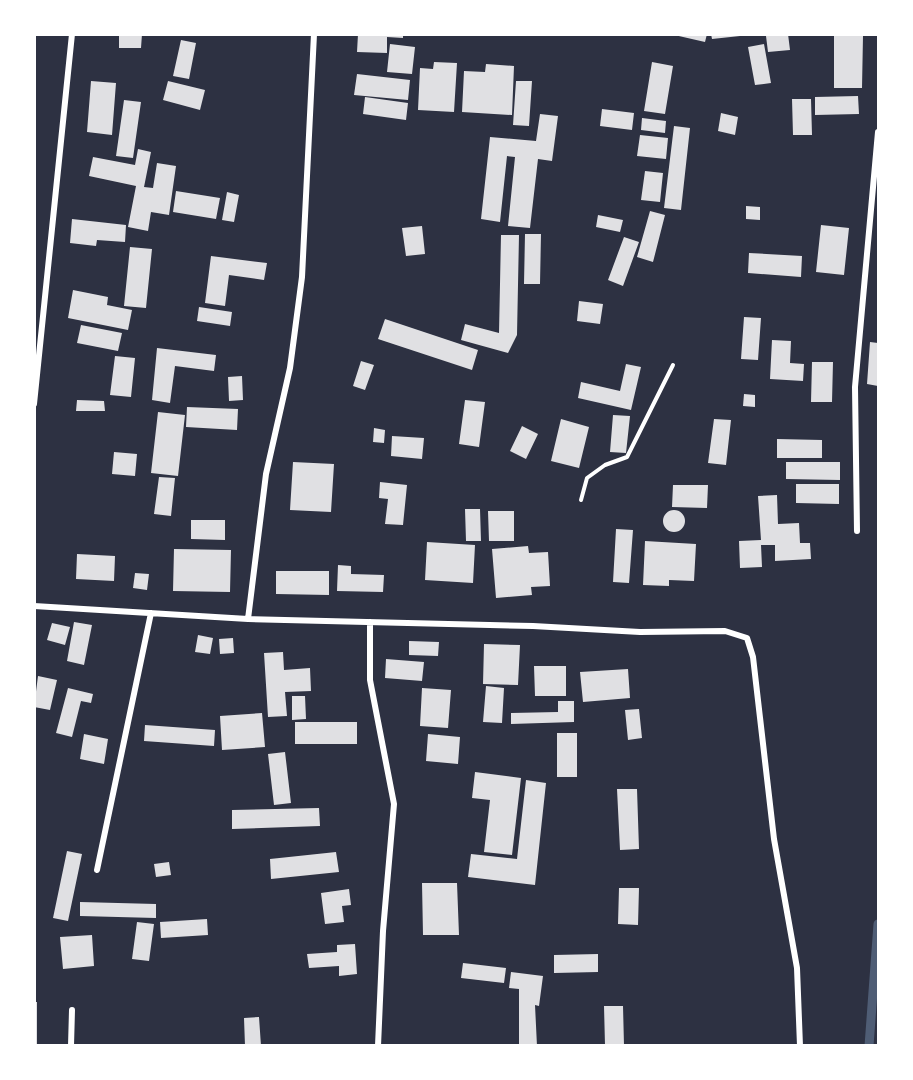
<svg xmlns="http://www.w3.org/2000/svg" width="913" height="1080" viewBox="0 0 913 1080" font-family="Roboto,sans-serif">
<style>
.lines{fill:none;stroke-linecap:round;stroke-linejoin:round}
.stream{stroke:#4f5d75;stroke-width:9}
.building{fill:#e0e0e3}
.path{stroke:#fff;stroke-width:4}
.minor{stroke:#fff;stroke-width:6}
</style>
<rect width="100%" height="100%" fill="#2d3142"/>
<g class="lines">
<path class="stream" d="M869,1046L878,924"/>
</g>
<path class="building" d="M119,34H142L141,48H119Z
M358,34H403V38L387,37V53L357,52Z
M670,34H707L705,42Z
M711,34H740V36L712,39Z
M788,34L790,50L768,52L766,36Z
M834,35L863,36L862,88H834Z
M181,40L196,43L189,79L173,76Z
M390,44L415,47L412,74L387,72Z
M764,44L771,83L755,85L748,47Z
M434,62L457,63L454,112L418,110L420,68L433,69Z
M652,62L673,66L665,114L644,111Z
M486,64L514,66L512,115L462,112L464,71L485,72Z
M357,74L410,80L408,100L354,95Z
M91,81L116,83L112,135L87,132Z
M168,81L205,90L200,110L163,100Z
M516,81H532L529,126L513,125Z
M858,96L859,114L815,115V97Z
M365,97L408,103L406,120L363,114Z
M792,99H811L812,135H793Z
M124,100L141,102L133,158L116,156Z
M602,109L634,113L632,130L600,126Z
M721,113L738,117L735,135L718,131Z
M540,114L558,116L552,161L538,159L530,228L508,226L515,157L507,156L500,222L481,219L490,137L536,141Z
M642,118L666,121L665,133L641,130Z
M674,126L690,128L681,210L664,208Z
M640,135L668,138L666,159L637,156Z
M138,149L151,152L144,187L153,188L157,163L176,166L169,215L151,212L148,231L128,227L136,186L89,176L93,157L135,165Z
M645,171L663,173L660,202L641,200Z
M176,191L220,198L216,219L173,212Z
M227,192L239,195L234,222L222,220Z
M746,206L760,207V220L746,219Z
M650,211L665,215L653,262L637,257Z
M598,215L623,220L620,232L596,227Z
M72,219L126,225L125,242L97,240L96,246L70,243Z
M821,225L849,228L844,275L816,272Z
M422,226L425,254L406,256L402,228Z
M525,234H541L540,284H524Z
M501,235H519L517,335L508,353L461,340L465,324L499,333Z
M624,237L639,242L623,286L608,280Z
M130,247L152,249L146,308L124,306Z
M749,253L802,256L801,277L748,273Z
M211,256L267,263L264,280L229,275L225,306L205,303Z
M73,290L108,297L107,305L132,310L128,330L68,318Z
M579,301L603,304L600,324L577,321Z
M199,307L232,312L230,326L197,321Z
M744,317L761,318L758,360L741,359Z
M385,319L478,350L472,370L378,339Z
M81,325L122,333L118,351L77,343Z
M772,340L791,341L790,363L804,364L803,381L770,379Z
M870,342L878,343V386L867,384Z
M157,348L216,355L214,371L175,366L170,403L152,400Z
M115,356L135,358L131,397L110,395Z
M361,361L374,365L365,390L353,386Z
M812,362H833L832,402H811Z
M626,364L641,367L631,410L578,398L581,382L620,391Z
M242,376L243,400L229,401L228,377Z
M744,394L755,395V407L743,406Z
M77,400L104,401L105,411H76Z
M465,400L485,402L479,447L459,444Z
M187,407L238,409L237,430L186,427Z
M158,412L185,415L178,476L151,473Z
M613,415L630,416L626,453L610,452Z
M561,419L589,427L579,468L551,461Z
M714,419L731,420L726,465L708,463Z
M522,426L538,434L526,459L510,451Z
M374,428L385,430L384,443L373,442Z
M392,436L424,438L422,459L391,456Z
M777,439L822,440V458H777Z
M114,452L137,454L135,476L112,474Z
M293,462L334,464L331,512L290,510Z
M786,462H840V480L786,479Z
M159,477L175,478L171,516L154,514Z
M380,482L407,485L403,525L385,524L388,499L379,498Z
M796,484H839V504L796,503Z
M673,485H708L707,508L672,507Z
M777,495L778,524L799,523L800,543H810L811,559L775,561V545H761L762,567L740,568L739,541L761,540L758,496Z
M465,509H480L481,541H466Z
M663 521a11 11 0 1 1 22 0a11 11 0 1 1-22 0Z
M488,511H514V541H489Z
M191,520H225V540L191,539Z
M616,529L633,530L629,583L613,582Z
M645,541L696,544L694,581L669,580V586L643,585Z
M427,542L475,545L473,583L425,580Z
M528,546L529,553L548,552L550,586L531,587L532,595L496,598L492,549Z
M174,549L231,550L230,592L173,591Z
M77,554L115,556L114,581L76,579Z
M338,565L351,566V574L384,575L383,592L337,591Z
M276,571H329V595L276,594Z
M135,573L149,574L147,590L133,588Z
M74,622L92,625L84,665L67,661Z
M52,623L70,627L65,645L47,640Z
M198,635L213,638L210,654L195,652Z
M233,638L234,653L220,654L219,639Z
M409,641L439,642L438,656L409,655Z
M484,644L520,645L518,685L483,684Z
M283,652L284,670L310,668L311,691L285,692L287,716L268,717L264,653Z
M386,659L424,662L422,681L385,678Z
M534,666H566V696H535Z
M628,669L630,698L583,702L580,672Z
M38,676L57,680L50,710L34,707Z
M486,686L504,688L502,723L483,722Z
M68,688L93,694L91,703L81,701L72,737L56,733Z
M422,688L451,690L448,728L420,726Z
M292,696H305L306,719L292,720Z
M558,701H574V722L511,724V713L558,712Z
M639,709L642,738L628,740L625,710Z
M262,713L265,747L222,750L220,716Z
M295,722H357V744H295Z
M145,725L215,730L214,746L144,741Z
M557,733H577V777H557Z
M84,734L108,739L104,764L80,759Z
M428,734L460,737L458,764L426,761Z
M285,752L291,803L274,805L268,754Z
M475,772L521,778L512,855L484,852L490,800L472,798Z
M526,780L546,783L535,885L468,877L471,854L517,859Z
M617,789H637L639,849L620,850Z
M319,808L320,826L232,829V810Z
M67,851L82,854L68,921L53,918Z
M336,852L339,872L271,879L270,859Z
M169,862L171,875L156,877L154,864Z
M422,883H457L459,935H423Z
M619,888H639L638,925L618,924Z
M349,889L351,905L342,906L344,922L325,924L321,893Z
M80,902L156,904V918L80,916Z
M207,919L208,935L161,938L160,922Z
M137,922L154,924L149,961L132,959Z
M92,935L94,966L63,969L60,937Z
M355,944L357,974L339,976V966L309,968L307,954L337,952V945Z
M598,954V972L554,973V955Z
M463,963L506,968L504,983L461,978Z
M511,972L543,976L539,1006L535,1005L537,1046H519V989L509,988Z
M34,1002H37V1046H34Z
M604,1006H623L624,1045H605Z
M259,1017L261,1046H245L244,1018Z"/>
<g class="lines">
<path class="path" d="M581,500L587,478L605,465L627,457L673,365"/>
<path class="minor" d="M34,404L72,34
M857,531L855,387L878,132
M34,606L248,619L533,626L640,632L725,631L747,638L753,657L774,839L797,968L800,1046
M248,619L266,474L290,368L302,277L314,34
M370,622V680L394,804L383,931L378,1046
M97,870L151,613
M71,1046L72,1010"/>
</g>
<rect width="913" height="1080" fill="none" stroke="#ffffff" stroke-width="72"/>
</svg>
